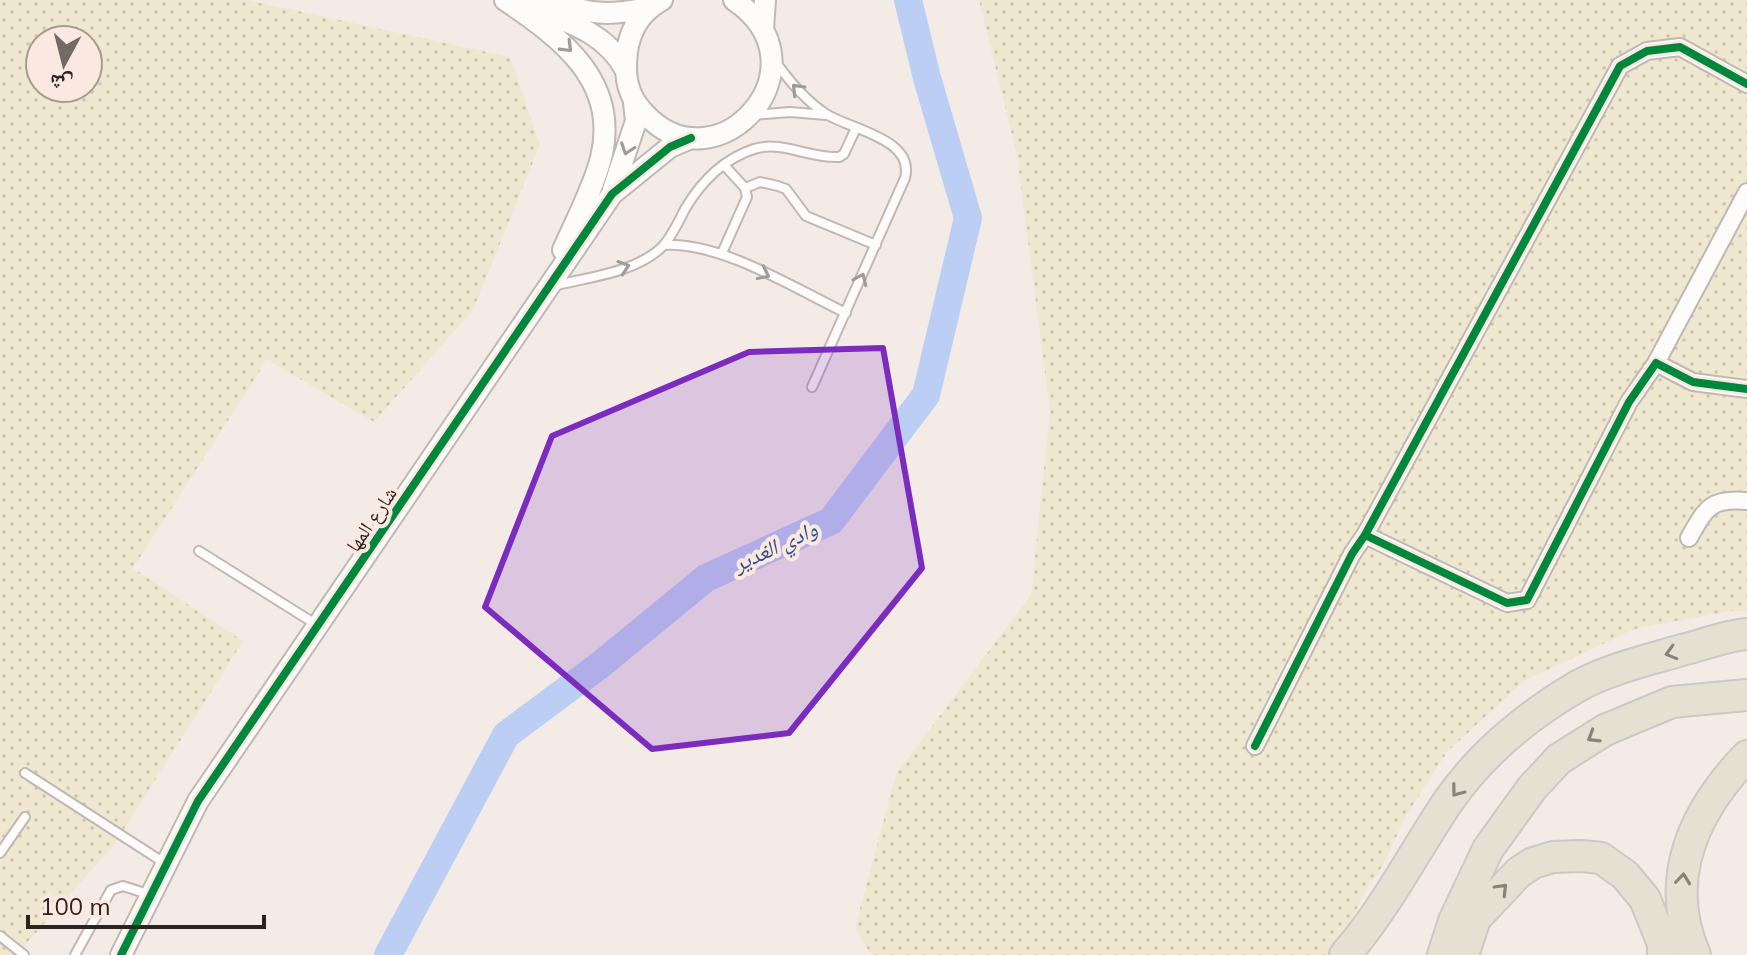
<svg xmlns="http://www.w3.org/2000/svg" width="1747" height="955" viewBox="0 0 1747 955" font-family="Mulish,'Noto Naskh Arabic',sans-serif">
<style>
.sand{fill:url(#sand-dots);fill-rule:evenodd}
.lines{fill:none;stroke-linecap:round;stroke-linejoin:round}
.river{stroke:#bdcef4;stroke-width:28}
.service-casing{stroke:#bfb8b4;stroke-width:12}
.minor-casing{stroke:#bfb8b4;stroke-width:20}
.tertiary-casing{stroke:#bfb8b4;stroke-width:24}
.motorway-casing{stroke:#ccc8c6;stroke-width:34}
.service{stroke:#fdfcfb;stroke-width:8}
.minor{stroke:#fdfcfb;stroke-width:16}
.tertiary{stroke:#fdfcfb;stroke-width:20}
.motorway{stroke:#e6e0d3;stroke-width:30}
.cycleway-casing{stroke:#fae8e1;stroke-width:13}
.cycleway{stroke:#00873e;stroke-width:8}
.oneway{stroke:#9e9b99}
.oneway2{stroke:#88827a}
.marked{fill:#7b2cbf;fill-opacity:0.2;stroke:#7b2cbf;stroke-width:6;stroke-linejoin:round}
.labels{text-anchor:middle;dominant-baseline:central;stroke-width:8;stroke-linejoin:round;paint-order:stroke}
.street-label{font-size:20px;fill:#2b2522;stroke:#fae8e1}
.water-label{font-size:22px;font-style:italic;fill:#2e4d8f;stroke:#fae8e1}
</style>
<defs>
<pattern id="sand-dots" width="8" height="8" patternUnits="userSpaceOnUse" patternTransform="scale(2)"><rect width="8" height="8" fill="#f0e7d0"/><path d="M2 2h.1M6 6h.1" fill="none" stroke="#cec6b2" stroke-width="1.8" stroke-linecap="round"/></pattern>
</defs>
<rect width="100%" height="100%" fill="#f4ebe7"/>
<path class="sand" d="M0,0H247L510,57L540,145L473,310L374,422L267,360L133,568L243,641L114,845L16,955H0ZM40,40H88V88H40Z
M979,0H1747V611H1730L1635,629L1524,681L1447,752L1407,814L1382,867L1364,893L1350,925L1329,955H871L855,928L896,774L1031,595L1050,412L1017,155Z"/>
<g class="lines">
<path class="river" d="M388,955L506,735L600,665L706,578L831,521L926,395L968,218L927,78L908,0"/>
<defs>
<path id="service" d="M775,61C789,81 805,100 826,114C852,130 915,139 905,178L812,387
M752,115L790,112L826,115
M745,188L760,182L778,186L786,189L806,216L876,245
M664,245C722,242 794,288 846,313
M722,253L747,197L745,188L724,165
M553,286C588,277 636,273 663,246C672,236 679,221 685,209C701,182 723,159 754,149C783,140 810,159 839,157L844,154L856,128
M199,551L317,625
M25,773L166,864
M0,853L25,817
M0,936L24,955
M75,955L111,890L123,886L151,895"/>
<path id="minor" d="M1656,363L1747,192
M1365,535L1620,66L1647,51L1680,47L1747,84
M1689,538C1706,508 1710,498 1747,501
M1255,746L1352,554L1365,535L1507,603L1527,600L1629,402L1656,363L1693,382L1747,389"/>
<path id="tertiary" d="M505,0C561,38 620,81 601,158C593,189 576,220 563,250
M662,0C636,14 626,38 626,66C626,87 632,101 646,115C718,190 831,66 734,0
M549,2C590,13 606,17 647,8
M527,6C565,21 607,32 626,71
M763,29L765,0
M613,190L636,121L634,103
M121,955L198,801L612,194L670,147L691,138"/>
<path id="motorway" d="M1465,949L1475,919L1518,873L1533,863L1553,857L1582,856L1601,858L1625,875L1645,899L1663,944V955
M1345,955C1385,909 1413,854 1447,803C1480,755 1528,715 1578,686C1609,669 1648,660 1682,650C1703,645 1725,636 1747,634
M1443,955L1454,921L1488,849L1532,788L1559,759L1605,730L1672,702L1747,695
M1695,955C1662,879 1694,811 1747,756"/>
</defs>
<use href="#service" class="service-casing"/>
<use href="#minor" class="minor-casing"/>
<use href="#tertiary" class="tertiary-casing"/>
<use href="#motorway" class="motorway-casing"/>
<use href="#service" class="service"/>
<use href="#minor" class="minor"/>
<use href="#tertiary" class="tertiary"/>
<use href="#motorway" class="motorway"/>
<defs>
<path id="cycleway" d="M1365,535L1620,66L1647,51L1680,47L1747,84
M1255,746L1352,554L1365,535L1507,603L1527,600L1629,402L1656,363L1693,382L1747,389
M121,955L198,801L612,194L670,147L691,138"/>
</defs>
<use href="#cycleway" class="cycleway-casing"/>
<use href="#cycleway" class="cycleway"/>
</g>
<defs><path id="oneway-chevron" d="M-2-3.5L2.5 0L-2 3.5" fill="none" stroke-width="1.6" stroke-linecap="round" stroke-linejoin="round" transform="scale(2)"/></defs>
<g class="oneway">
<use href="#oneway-chevron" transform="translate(567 47) rotate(45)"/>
<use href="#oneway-chevron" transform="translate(797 89) rotate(-134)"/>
<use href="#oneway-chevron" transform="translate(627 149) rotate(109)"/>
<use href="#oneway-chevron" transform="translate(624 267) rotate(-18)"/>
<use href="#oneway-chevron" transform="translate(764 274) rotate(26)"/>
<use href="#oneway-chevron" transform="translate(861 279) rotate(-66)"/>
</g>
<g class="oneway2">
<use href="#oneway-chevron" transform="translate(1671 653) rotate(164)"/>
<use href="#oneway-chevron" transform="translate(1593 737) rotate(148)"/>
<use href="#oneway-chevron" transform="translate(1457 791) rotate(127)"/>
<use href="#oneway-chevron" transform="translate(1683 879) rotate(-84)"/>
<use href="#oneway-chevron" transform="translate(1502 889) rotate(-46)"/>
</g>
<path class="marked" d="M883,348L922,568L789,733L652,749L485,607L552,436L749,352Z"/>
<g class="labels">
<g class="street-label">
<text transform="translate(371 519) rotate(-56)">شارع المها</text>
</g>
<g class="water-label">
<text transform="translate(775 546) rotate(-25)">وادي الغدير</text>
</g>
</g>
<g transform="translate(64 64) rotate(187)"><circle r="38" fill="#fae8e1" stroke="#a79a95" stroke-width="2"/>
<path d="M0-6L14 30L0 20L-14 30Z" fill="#716a67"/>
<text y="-12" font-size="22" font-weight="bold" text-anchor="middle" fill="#2b2522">ش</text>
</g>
<path d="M28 915v12h236v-12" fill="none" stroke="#2b2522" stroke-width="4"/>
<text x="40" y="915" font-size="24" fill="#2b2522" stroke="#fae8e1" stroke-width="6" paint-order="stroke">100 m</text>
</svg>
